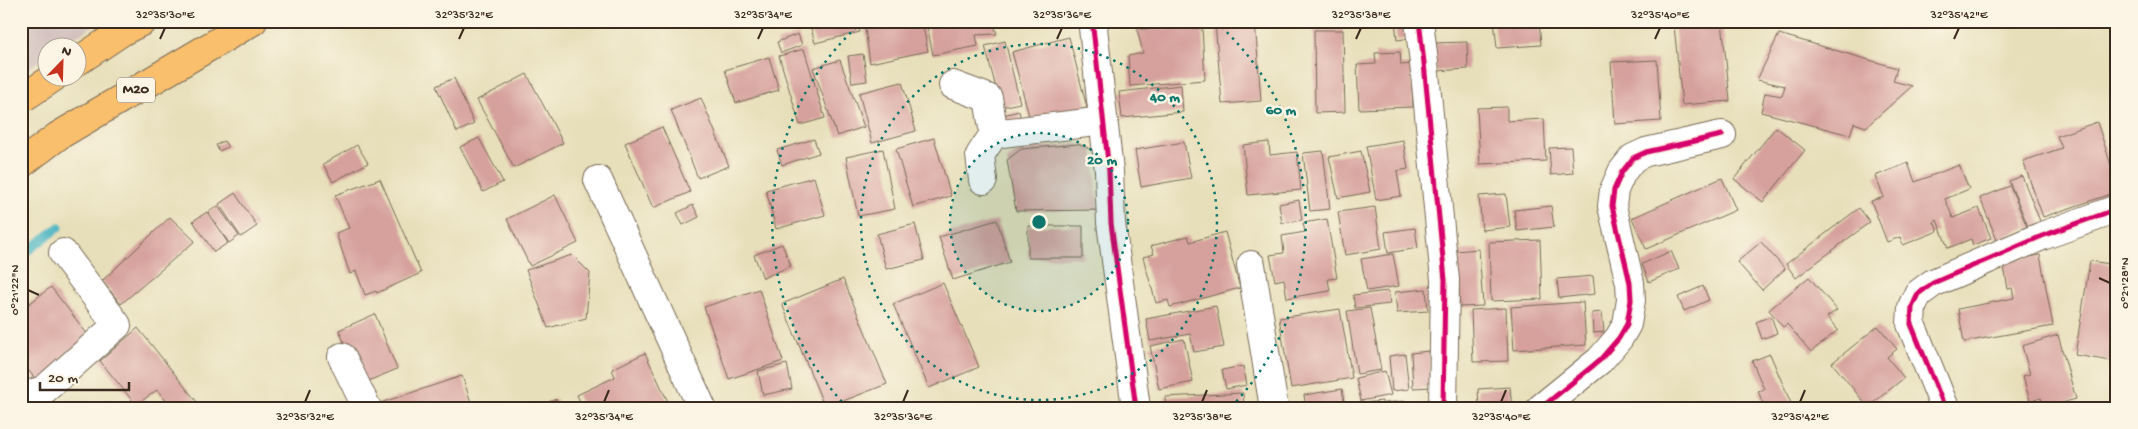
<svg xmlns="http://www.w3.org/2000/svg" width="2138" height="429" viewBox="0 0 2138 429" font-family="'Gochi Hand',sans-serif">
<style>
.industrial{fill:#d1bfbd}
.lines{fill:none;stroke-linecap:round;stroke-linejoin:round}
.stream{stroke:#47b4c2;stroke-width:9}
.building{fill:#d6a09c}
.street-casing{stroke:#776955;stroke-width:30}
.highway-casing{stroke:#776955;stroke-width:30}
.street{stroke:#fff;stroke-width:28}
.highway{stroke:#f9bf6d;stroke-width:28}
.cycleway-casing{stroke:#fcf5e5;stroke-width:8}
.cycleway{stroke:#d6006c;stroke-width:5}
.ticks{fill:none;stroke:#3b2a1e;stroke-width:2}
.ring{fill:none;stroke:#0f766e;stroke-width:2.5;stroke-dasharray:2.5 5}
.labels{text-anchor:middle;dominant-baseline:central;stroke-width:5;stroke-linejoin:round;paint-order:stroke}
.shield{fill:#fcf5e5;stroke:#75675a;stroke-width:1}
.shield-label{font-size:15px;font-weight:bold;fill:#3b2a1e}
.centre{fill:#0f766e;stroke:#fcf5e5;stroke-width:2.5}
.ring-label{font-size:15px;text-anchor:middle;font-weight:bold;fill:#0f766e;stroke:#fcf5e5;stroke-width:5;stroke-linejoin:round;paint-order:stroke}
.neatline{fill:none;stroke:#3b2a1e;stroke-width:2}
.ticks-label{font-size:12px;text-anchor:middle;fill:#3b2a1e}
</style>
<rect width="100%" height="100%" fill="#fcf5e5"/>
<filter id="ink" filterUnits="userSpaceOnUse"><feTurbulence type="fractalNoise" baseFrequency=".02" numOctaves="2"/><feDisplacementMap in="SourceGraphic" scale="10" xChannelSelector="R" yChannelSelector="G"/><feConvolveMatrix kernelMatrix="1 2 1 2 8 2 1 2 1" color-interpolation-filters="sRGB"/></filter>
<filter id="wash" filterUnits="userSpaceOnUse"><feTurbulence type="fractalNoise" baseFrequency=".0096" numOctaves="4" result="noise"/><feDisplacementMap in="SourceGraphic" scale="20" xChannelSelector="R" yChannelSelector="G"/><feGaussianBlur stdDeviation="1.12" result="paint"/><feColorMatrix in="noise" values="0 0 0 0 0 0 0 0 0 0 0 0 0 0 0 0 0 1.4 0 .05"/><feComposite in="paint" operator="in"/></filter>
<g filter="url(#wash)">
<rect width="100%" height="100%" fill="#e7dfba"/>
<path class="industrial" d="M21,21H100L60,47L48,48L47,56L21,73Z"/>
<g class="lines">
<path class="stream" d="M21,256L59,227"/>
</g>
<g id="blocks">
<path class="building" d="M819,21H857L860,32L815,43L810,24Z
M864,21H922L928,51L870,63Z
M926,21H993L997,34L976,35L978,46L933,55Z
M1255,21L1261,101L1222,104L1215,23Z
M1395,21H1410L1412,38L1397,40Z
M1494,21H1539L1541,45L1497,48Z
M1722,21L1730,101L1682,105L1674,25Z
M1202,28L1205,80L1130,86L1128,56L1143,53L1137,29Z
M1314,30H1343L1345,112L1315,113Z
M798,34L802,45L781,53L777,42Z
M1779,34L1897,68L1893,81L1912,86L1866,127L1854,123L1850,135L1761,112L1765,93L1782,96L1785,86L1757,80Z
M1069,37L1087,108L1031,123L1012,52Z
M1005,41L1020,103L1001,107L985,46Z
M1467,42L1468,69L1436,71L1435,43Z
M804,49L825,118L800,125L779,56Z
M1400,52L1401,65L1411,64L1413,107L1359,109L1357,65L1376,64L1375,53Z
M863,54L867,81L852,83L848,56Z
M769,57L779,90L736,103L725,70Z
M840,60L864,127L837,136L813,68Z
M1657,60L1661,121L1615,124L1611,62Z
M527,74L563,143L514,168L477,100Z
M454,78L474,124L457,132L436,86Z
M902,82L916,131L872,143L859,93Z
M1181,85L1183,112L1122,118L1119,92Z
M701,98L729,166L698,178L671,110Z
M1507,107V121L1544,119L1546,161L1480,164L1477,108Z
M1019,111L1022,124L1006,128L1003,115Z
M2097,122L2112,168L2117,167V192L2043,217L2023,161L2062,148L2057,136Z
M662,127L690,192L653,208L625,143Z
M1776,127L1805,150L1763,202L1734,179Z
M479,138L503,182L483,192L460,147Z
M934,138L951,196L913,207L896,149Z
M814,139L819,153L782,165L777,150Z
M1403,140L1408,169L1397,171L1401,196L1376,200L1366,146Z
M224,141L228,147L219,151L216,145Z
M1184,142L1191,178L1141,187L1135,150Z
M1269,142L1270,155L1297,152L1301,190L1248,195L1243,145Z
M1078,144L1093,150L1099,210L1016,211L1007,160L1021,149Z
M357,145L368,163L333,182L323,164Z
M1571,147L1573,173L1551,175L1549,148Z
M883,149L895,209L858,216L846,157Z
M1323,151L1330,209L1310,211L1303,153Z
M1361,151L1370,192L1338,198L1329,157Z
M1908,163L1915,182L1959,165L1969,189L1945,199L1953,218L1979,208L1991,238L1973,245L1971,239L1948,248L1937,220L1934,222L1938,231L1903,245L1900,237L1887,242L1871,201L1884,197L1875,176Z
M2022,176L2042,226L2030,231L2009,181Z
M814,177L825,215L776,229L766,190Z
M1722,178L1736,210L1646,249L1632,218Z
M380,179L421,273L377,293L376,291L365,295L356,271L350,274L336,233L349,228L335,195Z
M2010,186L2027,227L1997,240L1980,198Z
M235,193L257,226L241,237L219,204Z
M1506,194L1510,227L1482,230L1479,196Z
M555,195L578,243L530,266L507,219Z
M1299,200L1302,220L1282,223L1279,204Z
M693,205L699,217L683,225L677,213Z
M218,206L239,236L229,243L208,212Z
M1551,206L1554,227L1517,231L1514,210Z
M1375,207L1381,249L1345,255L1338,212Z
M1859,208L1870,222L1796,278L1786,264Z
M207,212L228,243L214,252L193,221Z
M170,217L195,241L121,304L102,281Z
M1327,219L1337,278L1328,279L1330,291L1287,298L1284,279L1275,281L1270,255L1284,253L1282,236L1305,232L1303,223Z
M997,220L1010,262L953,280L939,237Z
M915,224L924,260L886,269L877,234Z
M1028,226H1083V258H1028Z
M1415,228L1418,248L1388,253L1385,232Z
M1225,232L1240,288L1170,307L1168,300L1156,303L1143,257L1154,254L1151,246L1188,236L1190,242Z
M1540,240L1542,299L1491,301L1489,242Z
M1761,242L1785,269L1762,290L1737,262Z
M782,244L791,266L763,278L754,255Z
M1479,249L1483,306L1460,307L1456,251Z
M1671,251L1679,269L1649,282L1642,264Z
M1393,254L1399,286L1367,291L1361,259Z
M572,255L590,273L586,318L548,328L526,270Z
M2040,255L2053,326L1964,342L1958,309L2014,298L2012,288L2008,289L2003,262Z
M2090,261L2117,265V362L2075,355Z
M1593,276L1595,294L1559,298L1557,279Z
M1809,277L1837,310L1827,317L1838,330L1811,352L1787,324L1783,327L1769,310Z
M843,279L887,384L825,408L782,304Z
M943,283L979,367L929,388L893,304Z
M1703,286L1709,300L1684,311L1678,297Z
M51,287L95,344L41,386L21,361V310Z
M759,289L783,361L729,379L704,307Z
M1426,289L1428,311L1397,313L1395,292Z
M1388,291L1390,304L1355,308L1353,295Z
M1583,302L1586,345L1514,350L1511,307Z
M1216,306L1224,347L1194,352L1190,334L1150,341L1146,319Z
M1370,308L1381,370L1357,374L1347,311Z
M1506,308L1508,361L1473,362L1471,310Z
M1340,309L1352,378L1291,388L1279,318Z
M1602,312L1604,332L1593,333L1592,313Z
M375,314L397,369L361,384L339,330Z
M1771,316L1777,333L1762,339L1756,322Z
M1878,326L1897,349L1887,357L1904,378L1868,407L1832,363Z
M138,328L197,402L191,408H172L157,390L136,405L100,361Z
M2058,335L2076,399L2044,408L2041,398L2030,401L2023,376L2030,374L2022,346Z
M1184,339L1193,382L1159,389L1150,346Z
M1429,351L1432,387L1413,388L1411,353Z
M645,353L671,408H583L577,395L615,377L612,369Z
M1405,354L1409,389L1392,391L1389,356Z
M1770,354L1793,408H1765L1758,391L1764,389L1752,361Z
M787,364L792,389L763,395L758,371Z
M1243,366L1247,385L1226,389L1222,370Z
M1385,371L1391,395L1361,401L1356,378Z
M462,376L473,408H381L380,403Z
M1510,387L1512,408H1479L1478,389Z
M1342,389L1345,408H1306L1304,395Z
M1243,393L1244,408H1166L1165,397Z
M556,399L560,408H536Z
M1382,401L1383,408H1365L1364,403Z
M1406,401L1407,408H1385L1384,403Z"/>
</g>
</g>
<g filter="url(#ink)">
<use href="#blocks" fill-opacity="0" stroke="#776955" stroke-width="1"/>
<g class="lines">
<defs>
<path id="street" d="M1095,21L1093,28L1109,171L1111,223L1136,408
M1419,21L1424,63L1445,280L1443,408
M953,85L988,98L994,134L1104,121
M598,180L702,408
M983,180L980,155L994,134
M1251,265L1274,408
M342,357L367,408
M21,398L45,389L117,325L63,253
M1541,408L1600,360L1619,338L1627,324L1631,300L1630,283L1612,206L1614,190L1622,172L1633,158L1646,152L1722,135
M1945,408L1911,324L1912,307L1918,294L1933,283L2042,236L2117,209"/>
<path id="highway" d="M78,61L123,31L143,21
M21,99L53,78
M21,164L58,136L253,21"/>
</defs>
<use href="#street" class="street-casing"/>
<use href="#highway" class="highway-casing"/>
<use href="#street" class="street"/>
<use href="#highway" class="highway"/>
<defs>
<path id="cycleway" d="M1095,21L1093,28L1109,171L1111,223L1136,408
M1419,21L1424,63L1445,280L1443,408
M1541,408L1600,360L1619,338L1627,324L1631,300L1630,283L1612,206L1614,190L1622,172L1633,158L1646,152L1722,135
M1945,408L1911,324L1912,307L1918,294L1933,283L2042,236L2117,209"/>
</defs>
<use href="#cycleway" class="cycleway-casing"/>
<use href="#cycleway" class="cycleway"/>
</g>
</g>
<path class="ticks" d="M160,39L165,28M459,39L464,28M758,39L763,28M1057,39L1062,28M1356,39L1361,28M1655,39L1660,28M1954,39L1959,28M2099,278L2110,283M28,290L39,295M305,402L310,390M604,402L609,390M903,402L908,390M1202,402L1207,390M1501,402L1506,390M1800,402L1805,390"/>
<circle cx="1039" cy="222" r="89" fill="#0f766e" fill-opacity=".12"/>
<g class="ring">
<circle cx="1039" cy="222" r="89"/>
<circle cx="1039" cy="222" r="178"/>
<path d="M847 407A267 267 0 0 1 862 22M1216 22A267 267 0 0 1 1231 407"/>
</g>
<g class="labels">
<rect class="shield" x="117" y="77.5" width="38" height="25" rx="4"/>
<g class="shield-label">
<text x="136" y="90">M20</text>
</g>
</g>
<circle cx="1039" cy="222" r="8" class="centre"/>
<g class="ring-label">
<text x="1165" y="101">40 m</text>
<text x="1281" y="114">60 m</text>
<text x="1102" y="164">20 m</text>
</g>
<rect width="2138" height="429" fill="none" stroke="#fcf5e5" stroke-width="55"/>
<g transform="translate(62 62) rotate(23)"><circle r="24" fill="#fcf5e5" stroke="#afa495"/>
<path d="M0-4L9 19L0 12L-9 19Z" fill="#c8321e"/>
<text y="-8" font-size="14" font-weight="bold" text-anchor="middle" fill="#3b2a1e">N</text>
</g>
<path d="M40 382v8h89v-8" fill="none" stroke="#3b2a1e" stroke-width="2.5"/>
<text x="48" y="382" font-size="15" fill="#3b2a1e" stroke="#fcf5e5" stroke-width="4" paint-order="stroke">20 m</text>
<rect x="28" y="28" width="2082" height="374" class="neatline"/>
<g class="ticks-label">
<text x="165" y="18">32°35'30"E</text>
<text x="464" y="18">32°35'32"E</text>
<text x="763" y="18">32°35'34"E</text>
<text x="1062" y="18">32°35'36"E</text>
<text x="1361" y="18">32°35'38"E</text>
<text x="1660" y="18">32°35'40"E</text>
<text x="1959" y="18">32°35'42"E</text>
<text transform="translate(2124 283) rotate(-90)" y="4">0°21'28"N</text>
<text transform="translate(14 290) rotate(-90)" y="4">0°21'22"N</text>
<text x="305" y="420">32°35'32"E</text>
<text x="604" y="420">32°35'34"E</text>
<text x="903" y="420">32°35'36"E</text>
<text x="1202" y="420">32°35'38"E</text>
<text x="1501" y="420">32°35'40"E</text>
<text x="1800" y="420">32°35'42"E</text>
</g>
</svg>
